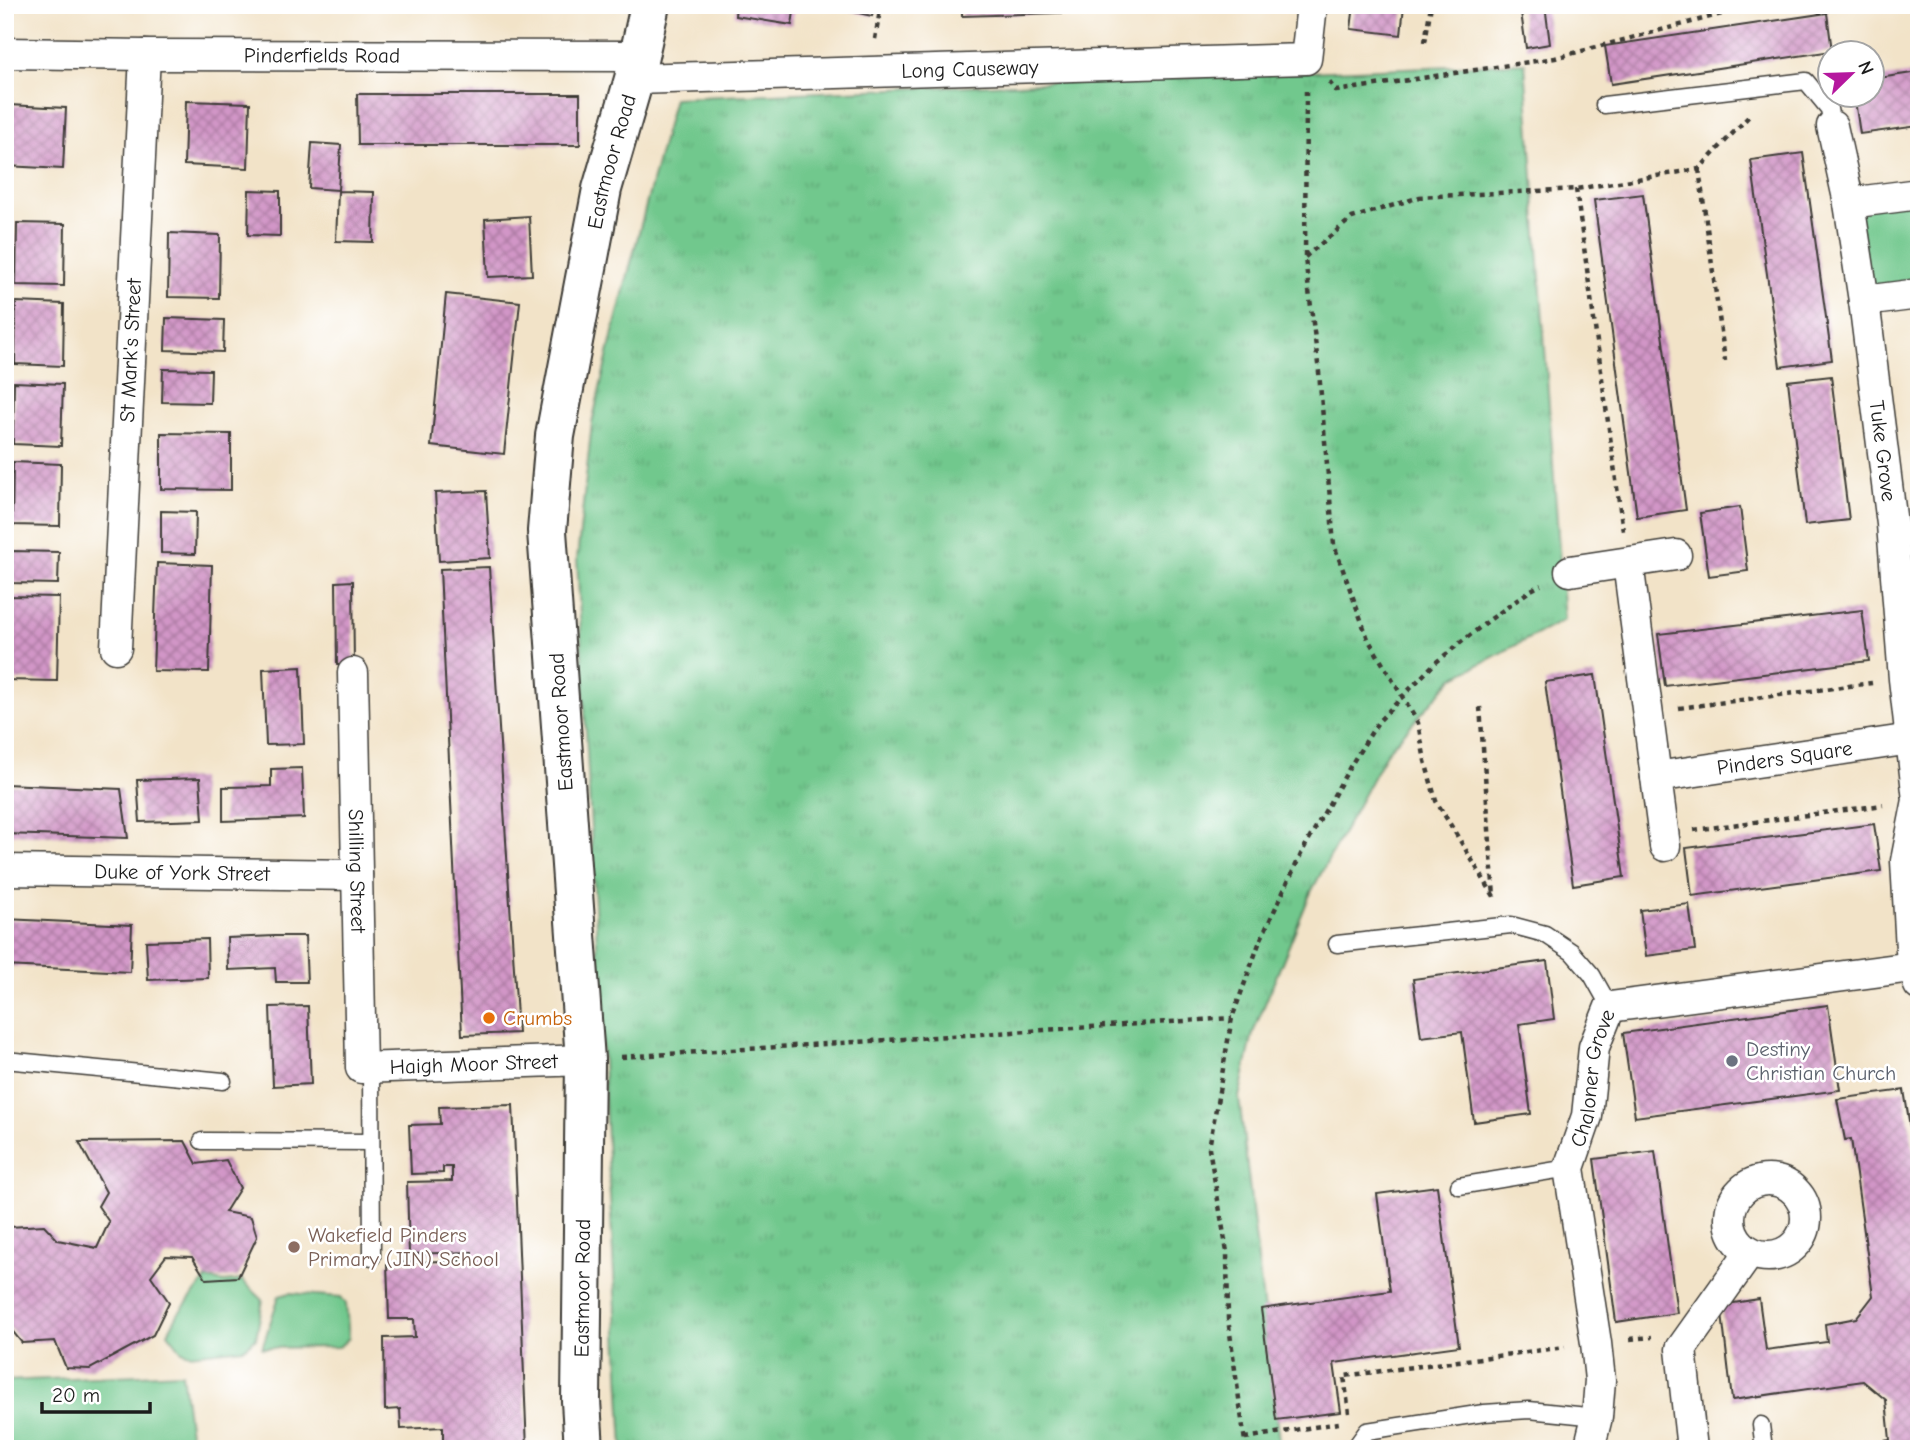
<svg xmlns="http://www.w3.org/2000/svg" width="1924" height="1454" viewBox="0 0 1924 1454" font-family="'Comic Neue',sans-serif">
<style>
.grass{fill:#71c88d;stroke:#467254;stroke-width:2}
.park{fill:url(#park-tufts);stroke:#467254;stroke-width:2}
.building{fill:url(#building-cross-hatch)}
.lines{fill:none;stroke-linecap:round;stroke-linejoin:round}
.lane-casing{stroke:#3c3a36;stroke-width:19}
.street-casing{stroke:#3c3a36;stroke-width:33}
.secondary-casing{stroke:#3c3a36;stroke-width:42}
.path{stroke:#3c3a36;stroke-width:4.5;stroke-dasharray:5 5;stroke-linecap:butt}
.lane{stroke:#fff;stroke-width:16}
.street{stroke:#fff;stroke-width:30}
.secondary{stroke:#fff;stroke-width:38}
.food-dot{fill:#e8710a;stroke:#fff;stroke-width:2.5}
.worship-dot{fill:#6b7280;stroke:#fff;stroke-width:2.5}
.education-dot{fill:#8d6e63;stroke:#fff;stroke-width:2.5}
.labels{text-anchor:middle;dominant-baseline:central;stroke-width:5;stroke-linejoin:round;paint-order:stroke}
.street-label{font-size:21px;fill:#1c1c1c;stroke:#fff}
.food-label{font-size:21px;fill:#c56008;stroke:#fff;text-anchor:start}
.worship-label{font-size:21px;fill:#5b616d;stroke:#fff;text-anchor:start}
.education-label{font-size:21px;fill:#785e54;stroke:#fff;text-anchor:start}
</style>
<defs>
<pattern id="park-tufts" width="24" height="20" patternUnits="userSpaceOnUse" patternTransform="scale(1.75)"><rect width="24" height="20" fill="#71c88d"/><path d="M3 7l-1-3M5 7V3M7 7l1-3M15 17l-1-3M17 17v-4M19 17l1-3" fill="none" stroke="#61ab79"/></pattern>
<pattern id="building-cross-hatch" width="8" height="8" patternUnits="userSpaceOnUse" patternTransform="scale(1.75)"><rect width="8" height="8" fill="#d296c7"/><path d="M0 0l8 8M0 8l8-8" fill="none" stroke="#aa7aa1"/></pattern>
</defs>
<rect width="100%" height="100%" fill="#fff"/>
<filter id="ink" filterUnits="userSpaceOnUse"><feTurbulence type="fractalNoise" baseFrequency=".0143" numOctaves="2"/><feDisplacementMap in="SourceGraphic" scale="14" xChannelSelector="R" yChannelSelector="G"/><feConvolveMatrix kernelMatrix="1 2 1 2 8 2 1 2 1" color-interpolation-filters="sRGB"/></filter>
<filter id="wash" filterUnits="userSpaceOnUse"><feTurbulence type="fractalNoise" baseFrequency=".00686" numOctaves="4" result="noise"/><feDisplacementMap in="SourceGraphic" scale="28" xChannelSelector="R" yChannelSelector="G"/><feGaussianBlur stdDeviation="1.57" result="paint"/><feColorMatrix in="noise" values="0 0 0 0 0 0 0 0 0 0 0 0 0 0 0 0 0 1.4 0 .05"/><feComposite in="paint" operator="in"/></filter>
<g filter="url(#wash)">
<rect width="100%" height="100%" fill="#f2e3c8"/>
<path class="grass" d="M1919,194V294L1864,301L1849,203Z
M206,1279L225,1282L242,1280L263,1300L256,1338L244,1348L189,1354L182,1351L168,1333L178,1314Z
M290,1293L341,1297L346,1304L349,1338L339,1347L262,1348L279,1296Z
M182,1373L192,1449H5V1381Z"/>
<path class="park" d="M1525,63L1564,620L1453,678L1386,753L1311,892L1253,1033L1239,1097L1280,1449H623L577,559L592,423L614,328L674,98Z"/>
<g id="blocks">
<path class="building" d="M736,5H795L792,25L735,16Z
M823,5H874L872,16Z
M905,5H941V11L905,7Z
M962,5H1151V10L962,16Z
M1354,5H1404L1401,35L1351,29Z
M1520,5H1545L1550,44L1526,48Z
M1827,13L1832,51L1611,84L1605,46Z
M1919,72V126L1860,134L1854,94H1872V79Z
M357,94H580V145H358Z
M186,101L250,103L248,168L184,165Z
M9,105L66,108L63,169L6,166Z
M312,143L341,145L338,190L309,188Z
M1803,153L1832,360L1780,367L1751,160Z
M249,190L280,191V236L248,235Z
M338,191L374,192L373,242L336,241Z
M1643,194L1686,510L1637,517L1594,200Z
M529,216L532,275L488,277L485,219Z
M17,223L65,224L64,286L16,285Z
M169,233L220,235L219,298L168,297Z
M446,294L520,302L504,454L431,446Z
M16,302L64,304L63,366L15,364Z
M166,318L224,320L223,352L165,350Z
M163,369L211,370L210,403L162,402Z
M1831,376L1849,520L1805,525L1788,381Z
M14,382L63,384L61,446L13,444Z
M161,433L231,434V490L161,489Z
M13,462L61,464L60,526L12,525Z
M486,491L490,558L439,561L435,493Z
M1740,507L1748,571L1709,576L1700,513Z
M161,511L196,512L195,554L161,553Z
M11,551L59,552L58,584L10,583Z
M157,563L212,565L209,672L153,671Z
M489,567L518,1033L462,1035L440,569Z
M353,581L354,665H337L336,582Z
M5,596L59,597L57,681L5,680Z
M1862,610L1869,661L1665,686L1658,634Z
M301,667L304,744L266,745L263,669Z
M1595,675L1624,877L1573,885L1545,682Z
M302,768L304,818L223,821V787L271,786V769Z
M200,778L203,820L140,822L137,780Z
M5,784L121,789L128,838L5,834Z
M1874,824L1881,871L1692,896L1686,848Z
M1689,904L1695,950L1646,956L1640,910Z
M5,919L132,925L130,972L5,966Z
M275,936H305L307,982H276L275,968L228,970L227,938Z
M207,939L208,978L148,980L146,941Z
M1547,961L1554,1019L1519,1024L1531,1114L1474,1122L1462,1032L1421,1037L1413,979Z
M1828,1005L1840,1090L1635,1117L1623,1033Z
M308,1006L311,1084L273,1086L270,1007Z
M1904,1090L1919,1182V1449H1844V1447L1890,1440L1886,1400L1863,1381L1732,1400L1721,1305L1759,1299L1766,1350L1827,1342L1825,1324L1856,1318L1873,1296L1851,1139L1845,1140L1837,1099Z
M513,1105L527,1449H443V1427L401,1429L400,1409L385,1410L384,1338L415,1337L414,1319H389L387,1263L472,1260V1252L409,1254L407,1182L452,1181V1167H443V1173L411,1174L409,1125L440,1124L439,1107Z
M185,1141L197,1164L226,1160L240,1188L225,1212L251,1217L257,1237L238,1277L206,1279L192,1257L166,1256L151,1276L169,1302L153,1335L90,1369L66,1368L55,1341L22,1343L5,1322V1236L9,1227L44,1225L58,1240L97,1248L109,1222L98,1206L106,1192L79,1142Z
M1655,1151L1677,1313L1616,1322L1594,1159Z
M1437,1186L1459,1346L1334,1363L1341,1412L1276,1420L1261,1309L1390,1291L1377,1194Z"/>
</g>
</g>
<g filter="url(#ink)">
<use href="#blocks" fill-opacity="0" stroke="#3c3a36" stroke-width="2"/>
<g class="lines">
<defs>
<path id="lane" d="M1604,105L1806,81L1829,109L1832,126
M1337,944L1511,925L1545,934L1572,952L1592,975L1610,1007
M5,1060L223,1081
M371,1068L372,1257
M202,1141L371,1142
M1459,1186L1569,1168
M1761,1425L1764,1449
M1354,1449L1367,1431L1484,1413L1529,1410L1597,1417"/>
<g id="street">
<path id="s1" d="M5,53L145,55L639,56"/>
<path id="s2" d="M634,79L1306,59L1312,5"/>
<path id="s3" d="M1832,126L1849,203L1864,301L1892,524L1904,679L1918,800L1906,861L1912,967L1919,985"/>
<path d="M1849,203L1919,194"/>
<path d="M1864,301L1919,294"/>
<path d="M1628,563L1665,846"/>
<path d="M1570,571L1676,555"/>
<path id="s4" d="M116,648L145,55"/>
<path id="s5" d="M353,673L361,1068L585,1060"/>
<path id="s6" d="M1656,777L1911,739"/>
<path id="s7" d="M5,870L357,875"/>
<circle cx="1768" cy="1218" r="38"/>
<path id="s8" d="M1589,1449L1597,1417L1600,1380L1596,1343L1569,1168L1587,1116L1594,1047L1610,1007L1912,967"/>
<path d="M1692,1449L1681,1349L1750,1252"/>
</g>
<g id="secondary">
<path id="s9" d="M584,1449L581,1401L585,1060L547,531L555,436L602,189L634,79L650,5"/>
</g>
</defs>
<use href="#lane" class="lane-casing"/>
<use href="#street" class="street-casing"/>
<use href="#secondary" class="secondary-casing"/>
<path class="path" d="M875,39L881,5
M1425,42L1431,5
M1329,82L1336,91L1555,58L1756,5
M1306,91L1305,258L1319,372L1334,545L1368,639L1418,723L1425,761L1436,801L1495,898
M1699,169L1725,361
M1576,189L1623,531
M1305,257L1352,218L1420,197L1576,189L1699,169L1751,114
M1480,707L1494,897
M1679,708L1872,683
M1694,830L1883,805
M621,1057L1232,1018
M1630,1339L1652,1337
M1349,1413L1344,1376L1565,1347
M1245,1438L1339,1423
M1246,1449L1228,1319L1227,1252L1209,1148L1232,1018L1260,941L1303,850L1351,765L1378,722L1435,663L1488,621L1531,590L1541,585"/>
<use href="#lane" class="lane"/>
<use href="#street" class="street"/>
<use href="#secondary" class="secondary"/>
</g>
</g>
<circle class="food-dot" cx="489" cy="1018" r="7"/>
<circle class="worship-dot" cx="1732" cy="1061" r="7"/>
<circle class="education-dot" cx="294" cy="1247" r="7"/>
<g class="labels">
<g class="street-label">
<text stroke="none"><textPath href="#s1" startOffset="317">Pinderfields Road</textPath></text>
<text stroke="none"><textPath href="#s2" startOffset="336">Long Causeway</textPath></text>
<text stroke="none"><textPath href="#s9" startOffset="1295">Eastmoor Road</textPath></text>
<text stroke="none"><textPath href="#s4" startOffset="298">St Mark's Street</textPath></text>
<text stroke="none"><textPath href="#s3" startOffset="329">Tuke Grove</textPath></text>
<text transform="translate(561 722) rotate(-94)">Eastmoor Road</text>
<text stroke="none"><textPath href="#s6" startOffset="130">Pinders Square</textPath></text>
<text stroke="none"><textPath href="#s5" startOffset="198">Shilling Street</textPath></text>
<text stroke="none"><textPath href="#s7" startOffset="177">Duke of York Street</textPath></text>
<text stroke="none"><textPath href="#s5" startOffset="508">Haigh Moor Street</textPath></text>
<text stroke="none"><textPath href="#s8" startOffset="378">Chaloner Grove</textPath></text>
<text stroke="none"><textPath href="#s9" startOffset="161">Eastmoor Road</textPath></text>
</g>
<g class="food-label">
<text x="503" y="1018">Crumbs</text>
</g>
<g class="worship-label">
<text x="1746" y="1049">Destiny<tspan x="1746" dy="24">Christian Church</tspan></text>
</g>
<g class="education-label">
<text x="308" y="1235">Wakefield Pinders<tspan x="308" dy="24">Primary (JIN) School</tspan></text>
</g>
</g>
<rect width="1924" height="1454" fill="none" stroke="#fff" stroke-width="28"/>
<g transform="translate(1851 74) rotate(67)"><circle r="33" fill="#ffffff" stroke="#a4a4a4" stroke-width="2"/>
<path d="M0-5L12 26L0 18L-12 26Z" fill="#b5179e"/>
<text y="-10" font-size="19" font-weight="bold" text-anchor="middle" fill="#1c1c1c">N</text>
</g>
<path d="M42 1402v10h108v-10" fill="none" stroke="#1c1c1c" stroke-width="3.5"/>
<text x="52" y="1402" font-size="21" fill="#1c1c1c" stroke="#ffffff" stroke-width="5" paint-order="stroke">20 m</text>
</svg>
